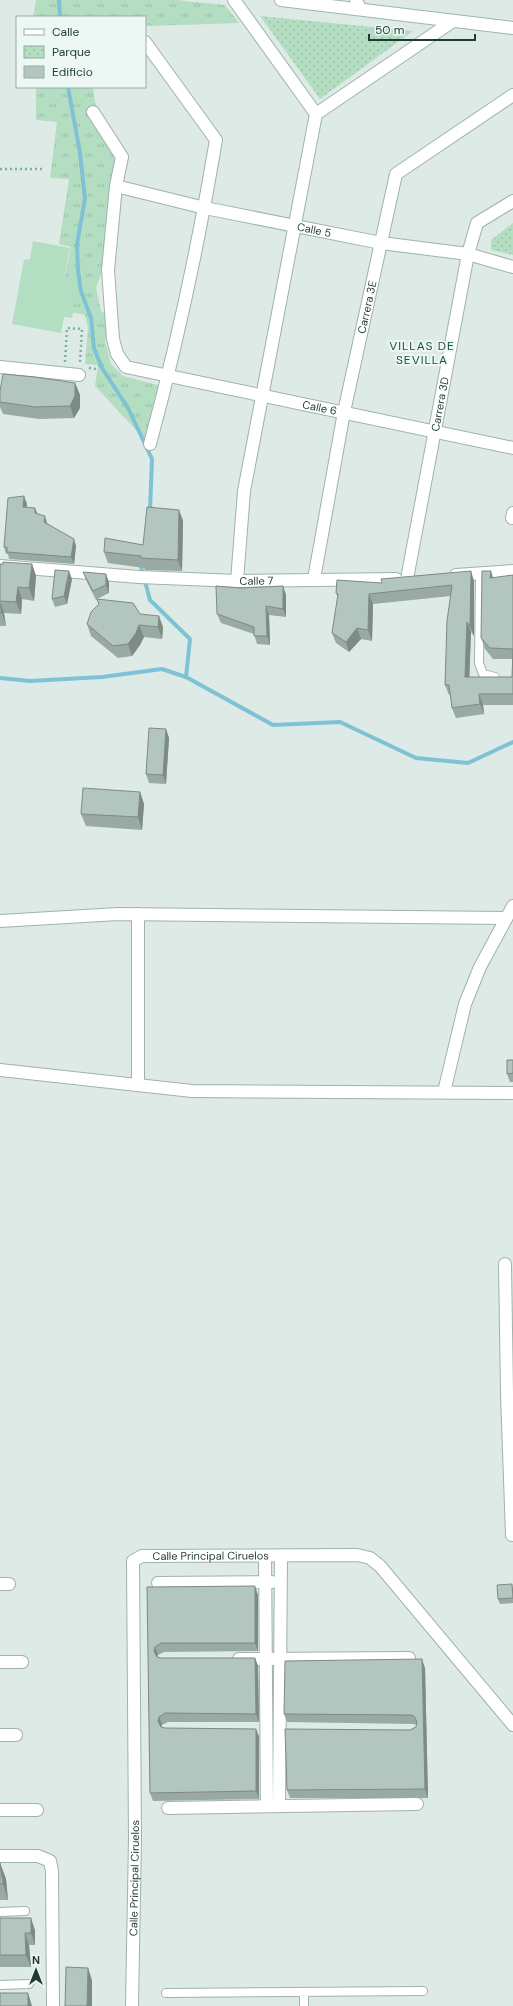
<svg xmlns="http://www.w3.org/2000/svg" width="513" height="2006" viewBox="0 0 513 2006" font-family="'DM Sans',sans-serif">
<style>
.grass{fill:url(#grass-tufts)}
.park{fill:url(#park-dots)}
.pitch{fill:#b3dec2}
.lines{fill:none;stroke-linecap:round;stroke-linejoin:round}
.stream{stroke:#7fc2d5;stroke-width:4}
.lane-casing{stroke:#a0b2ad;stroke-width:10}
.street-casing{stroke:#a0b2ad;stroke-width:14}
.secondary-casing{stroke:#9bb7af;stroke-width:14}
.path{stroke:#7bb1a3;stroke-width:2.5;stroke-dasharray:2 3;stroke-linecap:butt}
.lane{stroke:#fff;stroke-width:8}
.street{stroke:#fff;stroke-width:12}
.secondary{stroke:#fff;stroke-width:12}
.wall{fill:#99a9a3}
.shaded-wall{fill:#7d8a85}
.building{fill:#b2c5be;stroke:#7d8a85}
.labels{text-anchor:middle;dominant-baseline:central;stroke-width:4;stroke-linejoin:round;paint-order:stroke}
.street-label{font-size:11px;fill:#1e3b35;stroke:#edf7f3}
.neighbourhood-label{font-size:12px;letter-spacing:1px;fill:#184e44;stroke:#edf7f3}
</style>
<defs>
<pattern id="grass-tufts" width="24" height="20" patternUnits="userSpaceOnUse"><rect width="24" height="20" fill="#b3dec2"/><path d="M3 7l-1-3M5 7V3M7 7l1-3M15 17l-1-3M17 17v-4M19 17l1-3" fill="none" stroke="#9abfa7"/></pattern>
<pattern id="park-dots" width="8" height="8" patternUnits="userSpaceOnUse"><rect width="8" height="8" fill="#b3dec2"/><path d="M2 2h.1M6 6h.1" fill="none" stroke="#9abfa7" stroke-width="1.8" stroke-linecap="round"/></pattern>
</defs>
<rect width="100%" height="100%" fill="#ddeae5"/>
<path class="grass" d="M36,0H176L225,5L239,23L149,26L145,25V17H33Z
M36,87H93L95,102L119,158L105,263L96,288L101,311L109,317L110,327L105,341L111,364L123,376L161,386L147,442L95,386L98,365L85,364L88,328L85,315L71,312L64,278L71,247L59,244L69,179L50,178L57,122L36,120Z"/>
<path class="park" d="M260,16L413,31L320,99Z
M513,223V255L491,250V240Z"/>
<path class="pitch" d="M33,241L70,248L64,276L79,278L72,318L64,317L61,333L12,324L24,260L30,259Z"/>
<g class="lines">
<path class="stream" d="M59,0L60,17
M68,87L80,153L85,199L77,244L78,271L81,291L91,318L94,348L102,368L128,408L152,459L150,511
M140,563L150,600L190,639L186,677
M0,678L30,681L102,677L162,669L186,677L273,725L340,722L416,758L468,763L513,742"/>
<defs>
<path id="lane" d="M480,573L479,663L483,674L495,677
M0,1912L25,1911
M0,1985L29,1984
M304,1992V2006
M166,1993L423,1991"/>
<g id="street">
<path d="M234,0L316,114"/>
<path d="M356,0L360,9"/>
<path d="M145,42L216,140C199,242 177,344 150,444"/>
<path id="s1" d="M93,112L122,157L116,186L108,270L113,339L117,354L126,367L513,448"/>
<path id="s2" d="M116,186L205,208L381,243L468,254L513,267"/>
<path d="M0,367L79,375"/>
<path d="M512,518L513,513"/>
<path id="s3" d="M0,566L139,577L237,581L396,579"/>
<path d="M456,575L513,571"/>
<path id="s4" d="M314,579L344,412L396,174L513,95"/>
<path id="s5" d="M407,579L468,254L477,223L513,201"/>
<path d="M237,581L244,491L316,114L453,21"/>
<path d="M0,921L118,914L506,918"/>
<path d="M0,1070L192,1091L513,1093"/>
<path d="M138,1085V914"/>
<path d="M444,1092L465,1004L480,967L513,906"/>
<path d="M505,1264L507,1394L512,1535"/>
<path d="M265,1556L267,1806"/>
<path d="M158,1583L272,1582"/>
<path d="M0,1584H9"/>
<path d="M239,1659L409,1658"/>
<path d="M0,1662H22"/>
<path d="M0,1735H16"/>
<path d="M279,1806L281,1556"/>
<path d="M168,1808L417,1804"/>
<path d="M0,1810H37"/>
<path d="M0,1856H38L50,1861L52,1871L53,2006"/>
<path id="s6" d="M132,2006L135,1838L133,1561L142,1556L357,1555L370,1558L380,1566L513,1725"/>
</g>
<path id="secondary" d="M281,0L513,28"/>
</defs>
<use href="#lane" class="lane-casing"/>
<use href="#street" class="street-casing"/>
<use href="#secondary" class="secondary-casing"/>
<path class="path" d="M0,169H42
M65,362L67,328L82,329L80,362
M89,368L96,369"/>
<use href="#lane" class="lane"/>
<use href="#street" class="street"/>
<use href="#secondary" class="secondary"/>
</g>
<path class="wall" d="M75,383L80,395V408L74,418L39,419L3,414L0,407V402Z
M27,504L26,507L38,514L47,523L76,546L74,564L9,559L8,554H6L4,547Z
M179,510L183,521L182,571L145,570L144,568L108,563L104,552L143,545Z
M0,564H32L36,576L34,601L22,599L21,614L4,613L6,626H0Z
M83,572L109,582V593L97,599L140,614L163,627L162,639L144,637L140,645L132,656L118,658L91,636L87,624L99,605L97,599L96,600L86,580Z
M513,575V705H483L484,714L456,718L452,708L451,695H449L445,685L451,596L373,604L372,641L361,639L349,652L336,643L332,633L338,598L336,593L382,583L474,581V636L471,632L469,677H512V659H493L485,649L481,638L493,578Z
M72,579L67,604L55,607L52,599Z
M283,586L286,595V617L269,615L270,645L257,644L254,634L221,623L217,614L240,588Z
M166,729L169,738L166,784L149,783L146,774Z
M140,792L144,804L142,830L86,826L81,814Z
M513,1060V1082H510L507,1074Z
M147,1587L258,1595V1651L164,1652L158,1655L157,1657L161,1658H255L258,1666L259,1722H168L162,1725L161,1727L165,1728L256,1729L259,1737V1799L153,1801L150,1793Z
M513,1587V1603L500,1604L498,1599Z
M425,1668L428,1798H290L287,1790L410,1730L416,1727L417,1725L413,1724L287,1722L284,1714Z
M0,1863L6,1879L8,1900H0Z
M0,1918L35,1930V1945H29L31,1967H0Z"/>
<path class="shaded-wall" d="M75,383L80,395V408L74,418L70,406Z
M24,496L27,504L26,514L23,507Z
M35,508L38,515L35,513Z
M179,510L183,521L182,571L178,560Z
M45,516L47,523L44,522Z
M74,539L76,546L74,564L71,557Z
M32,564L36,576L34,601L29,588Z
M69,571L72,579L67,604L64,596Z
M471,571L474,581V636L470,626Z
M491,571L494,581L490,578Z
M106,574L109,582V593L106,585Z
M283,586L286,595V617L283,609Z
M18,587L22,599L21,614L16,602Z
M369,594L373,604L372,641L368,630Z
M0,602L4,613L6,626L2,613Z
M266,606L269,615L270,645L267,636Z
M159,616L163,627L162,639L158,627Z
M467,622L471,632L469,687L465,677Z
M139,625L144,637L140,645L132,656L128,644Z
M357,628L361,639L349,652L346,642Z
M479,694L483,705L484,714L480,704Z
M166,729L169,738L166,784L163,775Z
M140,792L144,804L142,830L138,817Z
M255,1586L258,1595V1651L255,1643Z
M155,1647L158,1655L157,1659L154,1651Z
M255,1658L258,1666L259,1722L256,1714Z
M422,1659L425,1668L428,1798L425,1789Z
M159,1717L162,1725L161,1729L158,1721Z
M256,1729L259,1737V1799L256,1791Z
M0,1863L6,1879L8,1900L3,1884Z
M31,1918L35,1930V1945L31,1933Z
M25,1933L29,1945L31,1967L26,1955Z
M88,1968L92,1980V2006H87Z
M28,1993L32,2006H28Z"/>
<path class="building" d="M3,374L35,377L75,383V396L70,406L35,407L0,402V391Z
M24,496L23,507L35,508V513L45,516L44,522L74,539L71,557L7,552V547H4L8,498Z
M147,507L179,510L178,560L141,558V556L104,552L105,538L143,545Z
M3,562L32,564L29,588L18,587L16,602L0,601V564H3Z
M55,570L69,571L64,596L52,599Z
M471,571L470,626L467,622L465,677H512L513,649L490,648L481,638L482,571H491L490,578L513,575V694H479L480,704L452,708L449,685H445L447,621L452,585L369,594L368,630L357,628L346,642L332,633L338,594L336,593L337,580L382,583L381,579Z
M83,572L106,574V585L93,591Z
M216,586L240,588L283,586V609L266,606L267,636H254V627L217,614Z
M97,599L133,603L140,614L159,616L158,627L139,625L136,633L128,644L113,646L87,624L91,612L99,604Z
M0,604L2,613H0Z
M149,728L166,729L163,775L146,774Z
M83,788L140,792L138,817L81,814Z
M507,1060H513V1073L507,1074Z
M512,1584L513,1598L498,1599L497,1585Z
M255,1586V1643H161L155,1647L154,1651L157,1657L161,1658H255L256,1714L165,1713L159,1717L158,1721L161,1727L165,1728L256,1729V1791L150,1793L147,1587Z
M422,1659L425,1789L287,1790L285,1729L410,1730L416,1727L417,1722L414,1716L410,1715L284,1714L285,1661Z
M0,1863L3,1884H0Z
M0,1918H31V1933H25L26,1955H0Z
M66,1967L88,1968L87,2006H65Z
M0,1993H28V2006H0Z"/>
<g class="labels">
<g class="street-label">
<text stroke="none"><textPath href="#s2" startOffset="203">Calle 5</textPath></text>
<text stroke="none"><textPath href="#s4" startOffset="277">Carrera 3E</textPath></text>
<text stroke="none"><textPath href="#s5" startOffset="178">Carrera 3D</textPath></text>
<text stroke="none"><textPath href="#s1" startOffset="466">Calle 6</textPath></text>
<text stroke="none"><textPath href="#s3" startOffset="257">Calle 7</textPath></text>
<text stroke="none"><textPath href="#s6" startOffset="524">Calle Principal Ciruelos</textPath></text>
<text stroke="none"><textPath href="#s6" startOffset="128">Calle Principal Ciruelos</textPath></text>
</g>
<g class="neighbourhood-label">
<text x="422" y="346">VILLAS DE<tspan x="422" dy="14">SEVILLA</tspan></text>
</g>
</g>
<rect x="16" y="16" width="130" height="72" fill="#edf7f3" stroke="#9aaca7"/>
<rect x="24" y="29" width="20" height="6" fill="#ffffff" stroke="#9aaca7"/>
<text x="52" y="36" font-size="12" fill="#1e3b35">Calle</text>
<rect x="24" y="46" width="20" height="12" fill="url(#park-dots)" stroke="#9aaca7"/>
<text x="52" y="56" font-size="12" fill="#1e3b35">Parque</text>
<rect x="24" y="66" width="20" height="12" fill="#b2c5be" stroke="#9aaca7"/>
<text x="52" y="76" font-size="12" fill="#1e3b35">Edificio</text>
<g transform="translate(36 1970)" stroke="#edf7f3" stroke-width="3" paint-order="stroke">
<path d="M0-3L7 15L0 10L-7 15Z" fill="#1e3b35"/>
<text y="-6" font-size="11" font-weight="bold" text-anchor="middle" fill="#1e3b35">N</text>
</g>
<path d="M369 34v6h106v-6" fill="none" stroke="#1e3b35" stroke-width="2"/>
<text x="375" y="34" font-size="12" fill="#1e3b35" stroke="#edf7f3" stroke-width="3" paint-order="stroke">50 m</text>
</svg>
